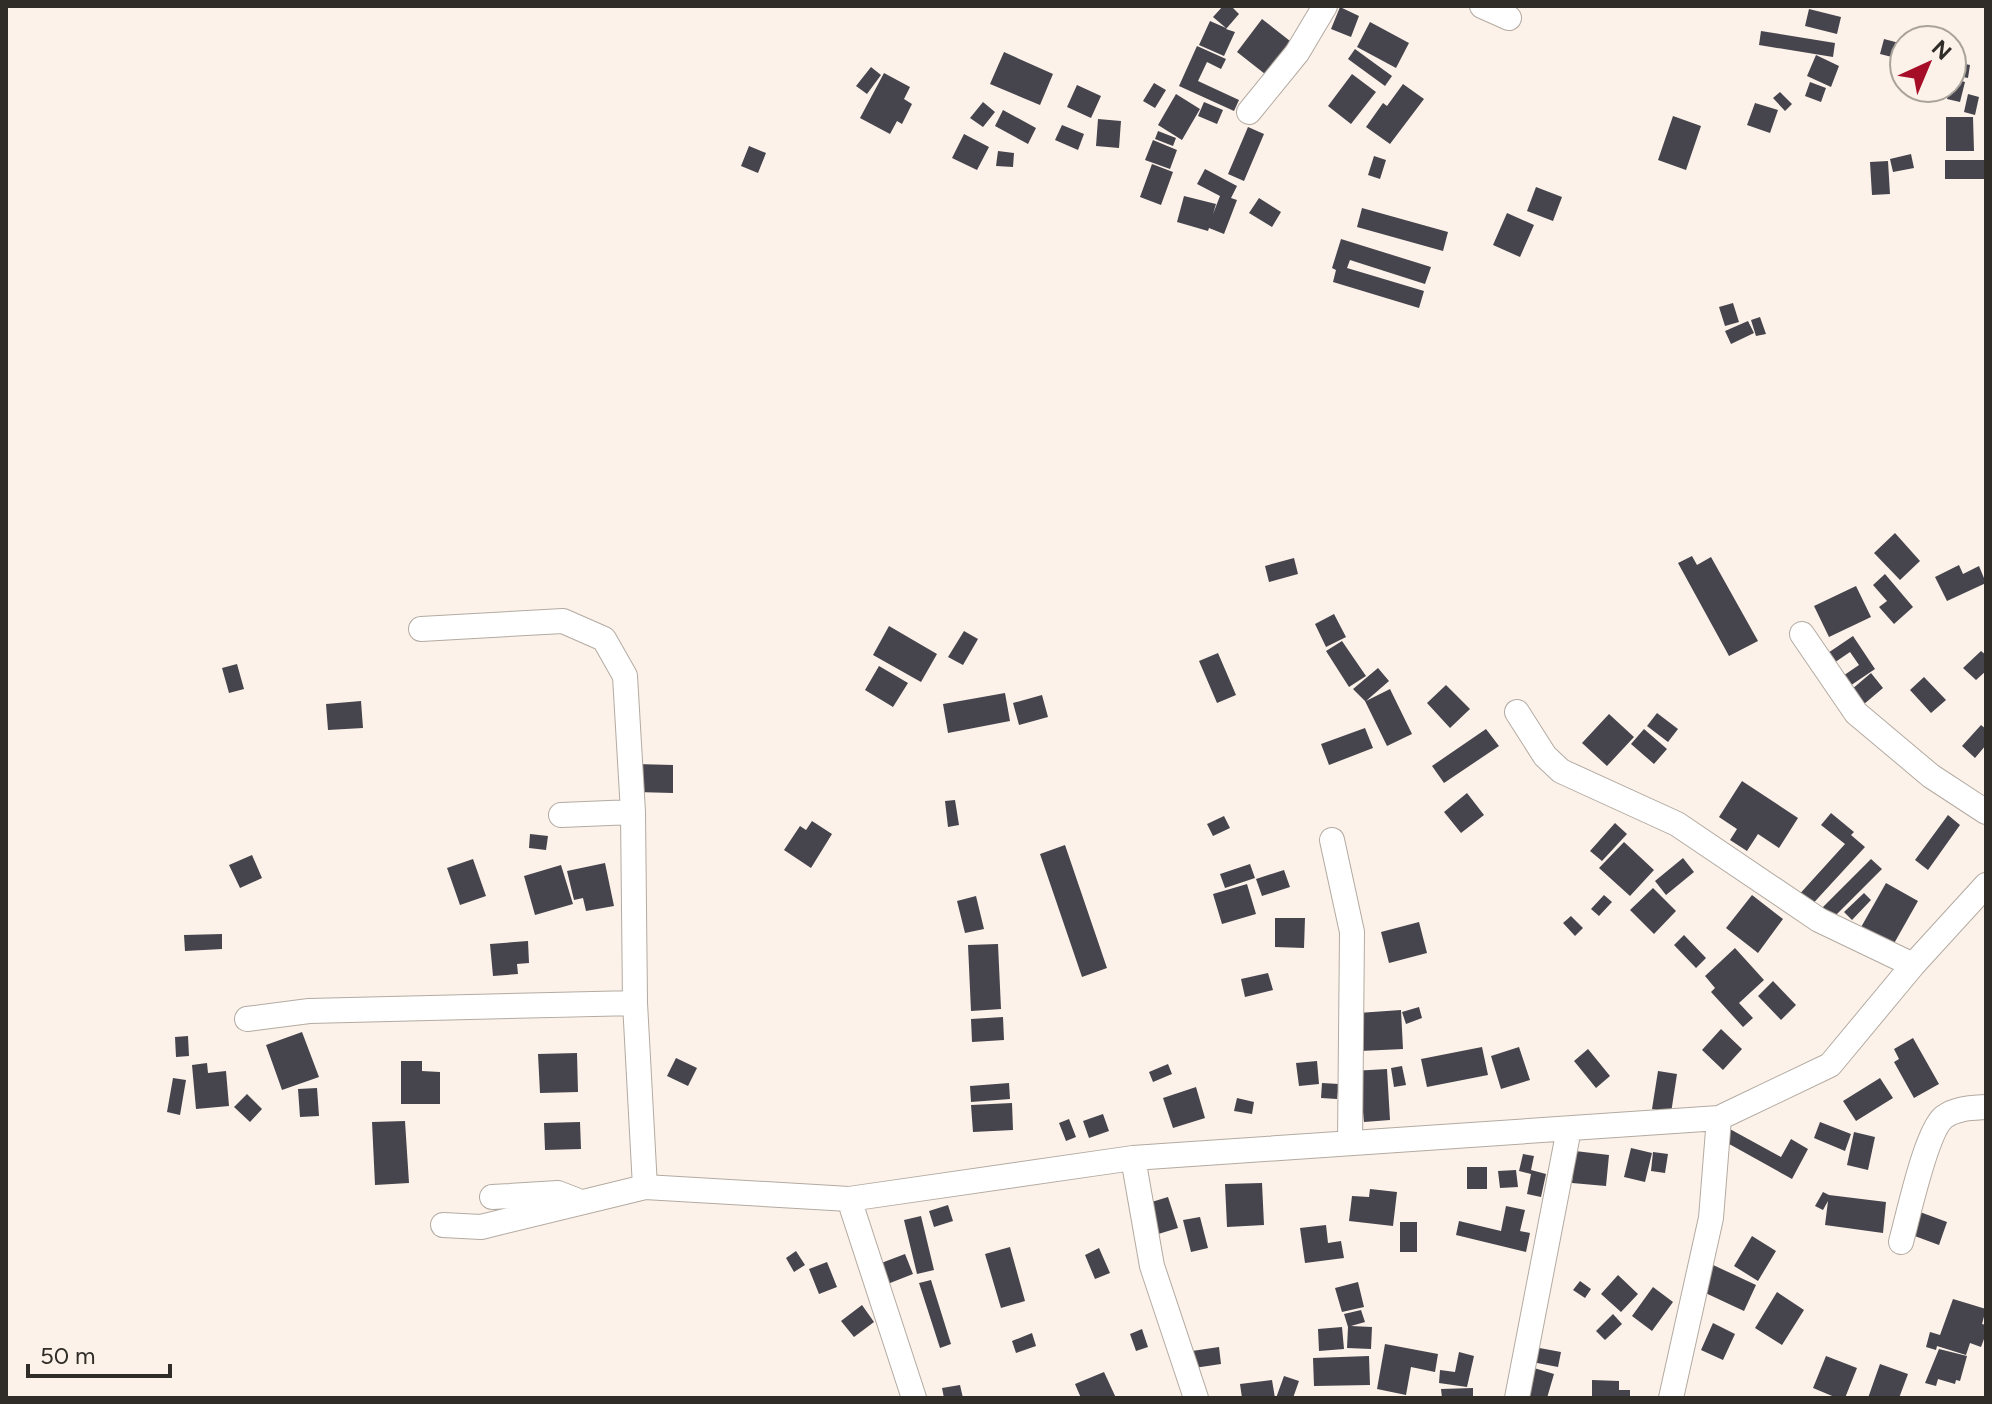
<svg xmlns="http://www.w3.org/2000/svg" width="1992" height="1404" viewBox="0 0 1992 1404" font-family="Figtree,sans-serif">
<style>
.building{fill:#46444d}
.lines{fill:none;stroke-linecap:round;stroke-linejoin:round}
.minor-casing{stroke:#b3aaa1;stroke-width:26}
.minor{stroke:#fff;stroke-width:24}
</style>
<rect width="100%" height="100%" fill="#fcf2e9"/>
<path class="building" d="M1223,6H1231L1239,14L1226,29L1235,32L1224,56L1199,45L1210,21L1226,28L1213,17Z
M1340,7L1359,16L1351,37L1331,29Z
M1809,9L1841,17L1837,34L1805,26Z
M1262,19L1290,41L1265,74L1237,52Z
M1370,22L1409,43L1396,68L1357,47Z
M1761,31L1835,43L1833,57L1759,45Z
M1884,39L1903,44L1900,59L1880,54Z
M1197,46L1226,59L1221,69L1207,62L1198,81L1239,100L1234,111L1179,86Z
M1355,49L1392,76L1385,86L1348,59Z
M1004,52L1053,74L1040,105L990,84Z
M1816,55L1839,66L1831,87L1807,76Z
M1956,62L1970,65L1968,78L1954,75Z
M871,67L881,75L867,94L856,86Z
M884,73L910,87L904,99L912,104L902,124L897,121L890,134L860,118Z
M1352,74L1376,92L1351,124L1328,106Z
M1952,78L1965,82L1960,102L1947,99L1950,88H1952Z
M1810,82L1826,88L1821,102L1805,96Z
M1154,83L1166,90L1155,108L1143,101Z
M1403,84L1424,99L1390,144L1366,127L1383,103L1387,106Z
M1077,85L1101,96L1091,118L1067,107Z
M1910,88H1926V99L1910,98Z
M1780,92L1792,104L1785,111L1773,98Z
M1176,94L1200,109L1182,140L1158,125Z
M1968,94L1979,97L1975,115L1964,112Z
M983,102L995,112L983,127L970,118Z
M1204,102L1223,110L1217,124L1198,116Z
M1755,103L1778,110L1770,133L1747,125Z
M1003,110L1036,128L1028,144L995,126Z
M1673,116L1701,126L1686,170L1658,160Z
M1946,117H1973L1974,151H1946Z
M1098,119L1121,121L1119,148L1096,146Z
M1062,125L1084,134L1078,150L1055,140Z
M1248,127L1264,134L1244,181L1228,174Z
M1158,131L1176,138L1173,146L1155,139Z
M964,134L989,147L977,170L952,158Z
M1153,140L1177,150L1170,169L1145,160Z
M749,146L766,153L758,173L741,166Z
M998,151L1014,153L1013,167L996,166Z
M1911,154L1914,168L1893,172L1890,159Z
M1374,156L1386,160L1380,179L1368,175Z
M1945,160H1986V179H1945Z
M1888,161L1890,194L1872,195L1870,162Z
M1152,164L1173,172L1161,205L1140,197Z
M1205,169L1237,186L1231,198L1237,200L1224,234L1209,228L1208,231L1177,222L1184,196L1216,204L1213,214L1220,196L1197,184Z
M1536,187L1562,197L1553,221L1527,211Z
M1259,198L1281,212L1272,227L1249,213Z
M1362,208L1448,232L1443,251L1357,227Z
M1507,213L1534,225L1520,257L1493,245Z
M1341,239L1431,267L1425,284L1350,260L1347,268L1424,291L1419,308L1333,282L1336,270L1332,268Z
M1733,303L1739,322L1725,326L1719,307Z
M1760,317L1766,334L1756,336L1751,320Z
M1748,321L1754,333L1731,344L1725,331Z
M1895,533L1920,561L1900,580L1874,553Z
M1692,556L1697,565L1711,557L1758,641L1729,656L1678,563Z
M1294,558L1298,574L1269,582L1265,566Z
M1959,565L1963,574L1979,566L1986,583L1947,601L1935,577Z
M1885,574L1913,607L1894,624L1879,607L1887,601L1873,585Z
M1856,586L1871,617L1829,637L1814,606Z
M1334,614L1346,637L1326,647L1315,624Z
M889,626L937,654L921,682L873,655Z
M964,631L978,639L963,665L948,657Z
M1853,636L1875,669L1844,690L1837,680L1859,665L1850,652L1828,667L1822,657Z
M1342,641L1366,676L1349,687L1326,651Z
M1981,651L1986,655V671L1976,680L1963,668Z
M1218,653L1236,695L1217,703L1199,661Z
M237,664L244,689L229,693L222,668Z
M879,666L908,683L893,707L865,690Z
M1378,668L1389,681L1366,701L1390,689L1412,734L1387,746L1365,701L1353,689Z
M1871,673L1883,688L1857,710L1845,695Z
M1924,677L1946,700L1931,713L1910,690Z
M1446,685L1470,709L1450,728L1427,703Z
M1005,693L1010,721L948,733L943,704Z
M1042,695L1048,717L1019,725L1013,703Z
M361,701L363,728L328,730L326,704Z
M1657,713L1678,729L1668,742L1647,726Z
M1609,714L1634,737L1607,766L1582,743Z
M1981,725L1986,729V745L1975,758L1962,746Z
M1365,728L1373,748L1329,765L1321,744Z
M1486,729L1499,746L1444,783L1432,766Z
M1644,729L1667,749L1654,764L1631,744Z
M636,764L673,765V793L636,792Z
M1742,781L1798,818L1779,848L1758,834L1747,851L1730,840L1737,829L1719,817Z
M1467,793L1484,815L1461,833L1444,812Z
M955,800L959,825L948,827L945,801Z
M1831,813L1854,832L1851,835L1865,847L1808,909L1796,898L1845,844L1821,825Z
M1948,815L1960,825L1928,870L1915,860Z
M1224,816L1230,828L1213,836L1207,824Z
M812,821L832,834L811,868L784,850L800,826L806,830Z
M1615,823L1627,834L1602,861L1590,851Z
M530,834L548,836L546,850L529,848Z
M1624,842L1654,870L1630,896L1599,868Z
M1065,845L1107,968L1082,977L1040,854Z
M252,855L262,878L240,888L229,865Z
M1683,858L1694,872L1666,895L1655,881Z
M473,859L486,896L460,905L447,868Z
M1871,859L1882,869L1830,921L1819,911Z
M605,863L614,906L586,911L583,898L574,900L567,871Z
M1250,864L1255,878L1225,888L1220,874Z
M561,865L573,904L535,915L524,876Z
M1284,870L1290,887L1262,896L1256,879Z
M1886,883L1918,901L1892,947L1860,929Z
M1247,884L1256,914L1222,924L1213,894Z
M1653,888L1676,911L1654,934L1630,910Z
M1864,893L1871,900L1852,920L1844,912Z
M1604,895L1612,902L1599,916L1591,909Z
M1752,895L1783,919L1758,953L1726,928Z
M976,896L984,929L965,933L957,901Z
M1571,916L1583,928L1575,936L1563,923Z
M1275,918H1305L1304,948L1275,947Z
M1419,922L1427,953L1389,963L1381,932Z
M222,934V949L185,951L184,935Z
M1684,935L1706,958L1696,968L1674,945Z
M528,941L529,963L517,964L518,974L493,976L490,944Z
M998,944L1001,1009L971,1011L968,945Z
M1735,948L1764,980L1739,1003L1753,1018L1743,1027L1711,992L1715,988L1705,976Z
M1268,973L1273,990L1245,997L1241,979Z
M1773,981L1796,1005L1781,1020L1758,996Z
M1419,1007L1422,1018L1406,1024L1402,1012Z
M1401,1010L1403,1049L1360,1051L1358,1013Z
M1003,1017L1004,1040L972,1042L971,1019Z
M1721,1029L1742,1049L1723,1070L1702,1050Z
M302,1032L319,1077L282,1090L266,1045Z
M188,1036L189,1056L176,1057L175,1037Z
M1913,1038L1939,1084L1914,1098L1894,1062L1899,1059L1894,1049Z
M1482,1047L1488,1075L1427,1087L1421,1059Z
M1519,1047L1530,1080L1501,1089L1491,1056Z
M1588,1049L1610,1076L1596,1088L1574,1061Z
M577,1053L578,1092L540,1093L538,1054Z
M676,1058L697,1068L688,1086L667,1076Z
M401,1061H422V1071L440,1072V1104H401Z
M1317,1061L1319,1084L1299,1086L1296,1063Z
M207,1063L208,1073L226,1071L229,1106L196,1109L192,1065Z
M1168,1064L1172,1074L1153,1082L1149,1072Z
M1402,1066L1406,1085L1394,1087L1391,1068Z
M1387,1069L1390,1120L1364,1122L1363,1112H1355L1352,1071Z
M1658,1071L1677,1074L1671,1113L1652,1109Z
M173,1078L186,1080L180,1115L167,1112Z
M1880,1078L1893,1098L1856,1121L1843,1101Z
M1009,1083L1010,1099L971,1102L970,1086Z
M1322,1083L1339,1084L1337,1099L1321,1098Z
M1196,1087L1205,1118L1173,1128L1163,1098Z
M317,1088L319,1116L300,1117L298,1089Z
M247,1094L262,1109L250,1122L234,1107Z
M1237,1098L1254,1102L1252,1114L1234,1111Z
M1012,1103L1013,1130L973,1132L971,1105Z
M1103,1114L1109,1131L1089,1138L1083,1121Z
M1069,1119L1076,1137L1066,1141L1059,1123Z
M405,1121L409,1183L375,1185L372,1122Z
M580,1122L581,1149L545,1150L544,1123Z
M1820,1122L1851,1134L1845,1151L1814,1138Z
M1728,1128L1781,1157L1791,1139L1808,1149L1792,1179L1722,1140Z
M1854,1132L1875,1137L1868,1170L1847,1165Z
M1631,1148L1652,1153L1645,1182L1624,1177Z
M1575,1151L1609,1155L1606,1186L1572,1183Z
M1653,1152L1668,1154L1665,1173L1651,1171Z
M1523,1154L1534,1156L1531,1170L1546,1174L1541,1197L1527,1194L1531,1174L1519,1171Z
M1467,1167H1487V1189H1467Z
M1516,1170L1518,1187L1500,1188L1498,1171Z
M1262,1183L1264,1225L1227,1227L1225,1184Z
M1370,1189L1397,1192L1393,1226L1349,1221L1352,1196L1369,1197Z
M1823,1192L1829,1195L1886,1202L1883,1233L1825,1225L1828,1201L1823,1210L1815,1206Z
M1168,1197L1178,1228L1155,1235L1145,1204Z
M948,1205L953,1221L934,1227L929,1211Z
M1506,1206L1525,1210L1520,1231L1530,1233L1526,1252L1456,1235L1459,1221L1501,1231Z
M1920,1212L1947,1222L1939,1245L1912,1235Z
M921,1216L934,1270L917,1274L904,1220Z
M1200,1217L1208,1248L1191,1252L1183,1220Z
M1400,1222H1417V1252H1400Z
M1326,1225L1328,1243L1341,1241L1344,1258L1305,1263L1300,1228Z
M1752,1236L1776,1251L1758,1281L1734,1266Z
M1010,1247L1025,1301L1001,1308L985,1254Z
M1099,1248L1110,1273L1095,1279L1085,1255Z
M796,1251L805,1265L794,1272L786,1258Z
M905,1254L913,1274L885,1285L876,1265Z
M827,1262L837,1287L819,1294L809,1269Z
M1711,1264L1756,1285L1744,1311L1699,1290Z
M1618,1275L1638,1294L1621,1312L1601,1294Z
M931,1280L951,1344L940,1348L919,1283Z
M1580,1281L1591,1289L1585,1298L1573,1290Z
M1358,1282L1364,1307L1342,1312L1335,1288Z
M1653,1287L1673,1302L1652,1331L1632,1316Z
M1777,1292L1804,1310L1782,1345L1755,1328Z
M1953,1299L1986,1309L1982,1324L1986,1325V1340L1984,1339L1981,1347L1970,1343L1966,1355L1937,1346L1936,1350L1926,1347L1930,1332L1940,1335Z
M862,1305L874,1322L854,1337L841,1321Z
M1361,1310L1365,1322L1351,1326L1372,1327L1371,1349L1347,1348L1348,1327L1344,1314Z
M1613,1314L1622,1324L1605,1340L1596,1331Z
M1713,1323L1735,1334L1723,1360L1701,1350Z
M1342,1327L1344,1349L1319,1351L1318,1329Z
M1142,1329L1148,1347L1136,1351L1130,1334Z
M1032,1333L1036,1346L1016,1353L1012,1341Z
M1385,1344L1438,1354L1435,1372L1411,1367L1406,1395L1377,1389Z
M1219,1347L1221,1364L1194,1368L1192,1351Z
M1534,1347L1561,1352L1558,1367L1532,1362Z
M1939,1349L1967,1356L1960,1381L1956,1380L1955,1384L1938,1379L1936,1386L1925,1383Z
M1459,1352L1474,1356L1467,1387L1439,1383L1440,1370L1455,1372Z
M1369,1356L1370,1385L1314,1386L1313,1358Z
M1826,1356L1857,1368L1845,1398H1837L1813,1388Z
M1880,1364L1908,1374L1899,1398H1868Z
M1534,1368L1554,1374L1547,1398H1525Z
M1104,1372L1116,1398H1081L1075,1384Z
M1284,1376L1299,1381L1293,1398H1276Z
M1272,1380L1275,1398H1242L1240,1384Z
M1592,1380L1619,1381V1390H1630V1398H1592Z
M960,1385L963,1398H944L942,1388Z
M1473,1388V1398H1442L1441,1389Z"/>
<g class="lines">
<defs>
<path id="minor" d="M1482,6L1509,18
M1249,112L1297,53L1325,6
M421,629L563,621L604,639L625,676L633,812L635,1003L645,1187
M1802,634L1856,713L1931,776L1986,812
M1517,712L1545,756L1561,771L1677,824L1819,920L1913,965
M561,815L633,812
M1332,840L1352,932L1350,1142
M247,1019L309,1011L635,1003
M1133,1158L1152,1266L1196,1398
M492,1197L558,1193L576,1200
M849,1199L914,1398
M443,1225L481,1227L645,1187L849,1199L1133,1158L1719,1118L1830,1065L1913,965L1986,885
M1901,1242C1908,1217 1926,1131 1944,1117C1956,1108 1971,1108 1986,1107
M1517,1398L1569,1129
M1671,1398L1711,1218L1719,1118"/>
</defs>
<use href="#minor" class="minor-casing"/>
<use href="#minor" class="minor"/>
</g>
<rect width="1992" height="1404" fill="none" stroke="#302d29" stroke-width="16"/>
<g transform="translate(1928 64) rotate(44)"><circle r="38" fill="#fcf2e9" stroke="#aaa39c" stroke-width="2"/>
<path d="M0-6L14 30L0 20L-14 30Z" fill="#a60d26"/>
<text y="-12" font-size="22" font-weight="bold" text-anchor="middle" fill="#302d29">N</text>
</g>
<path d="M28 1364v12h142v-12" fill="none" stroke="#302d29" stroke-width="4"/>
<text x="40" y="1364" font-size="24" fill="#302d29" stroke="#fcf2e9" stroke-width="6" paint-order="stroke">50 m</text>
</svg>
